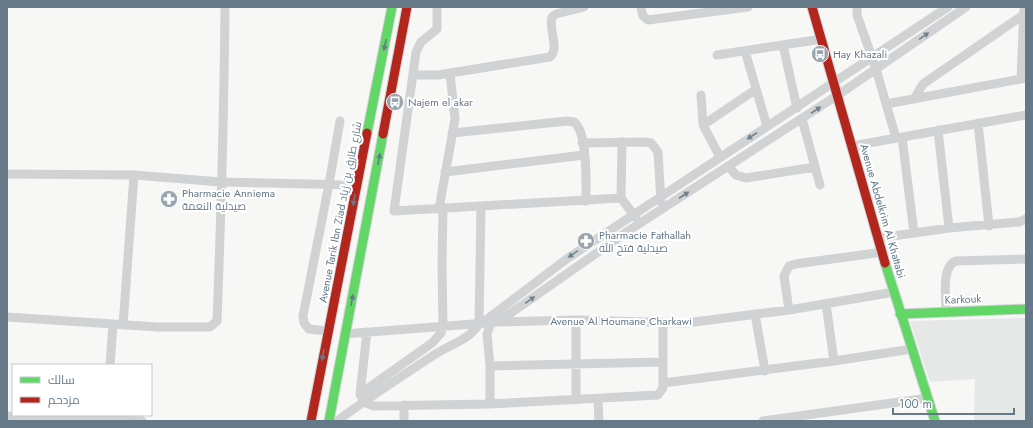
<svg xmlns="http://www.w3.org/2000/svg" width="1033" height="428" viewBox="0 0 1033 428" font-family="Jost,Cairo,sans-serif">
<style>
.built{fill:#e6e7e7}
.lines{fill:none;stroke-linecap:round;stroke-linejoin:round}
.fast-casing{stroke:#d4d5d6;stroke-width:11}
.jam-casing{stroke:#d4d5d6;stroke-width:11}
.street{stroke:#d1d2d3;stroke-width:9}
.fast{stroke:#63d668;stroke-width:9}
.jam{stroke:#b3261e;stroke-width:9}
.oneway{fill:#708290}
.oneway2{fill:#657989}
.labels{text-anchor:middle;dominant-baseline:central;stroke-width:4;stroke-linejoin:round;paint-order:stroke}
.poi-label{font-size:11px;fill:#657989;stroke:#fff;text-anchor:start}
.street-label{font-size:11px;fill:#657989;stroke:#fff}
</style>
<rect width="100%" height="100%" fill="#f7f7f6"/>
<path class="built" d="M1026,318V421H974L975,379L930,382L910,321Z"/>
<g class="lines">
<defs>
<path id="fast" d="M367,133L392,7
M885,263L935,421
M900,314L1026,309
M329,421L383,134"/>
<path id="jam" d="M812,7L885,263
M383,134L407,7
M311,421L367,133"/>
</defs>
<use href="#fast" class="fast-casing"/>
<use href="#jam" class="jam-casing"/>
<path class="street" d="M437,7V29L421,42L416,52L394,211L621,198L636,218
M857,7V15L876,69L896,138
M641,8L643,16L648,20L748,7
M783,45L797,108
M745,51L767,126
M717,55L822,39
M413,75H438L550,57C560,48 548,29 552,17L556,14L584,7
M1021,79L1024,7
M701,95L703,125L720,157
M914,99L923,84L1023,15
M886,104L1026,78
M802,119L820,185
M978,123L989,226
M703,125L755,90
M938,130L949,228
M452,133L567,121L574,122C588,132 586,184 586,201
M902,137L914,233
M582,143L645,142L651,143L658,152L661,202
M852,146L1026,115
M729,167L736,175L746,178L815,167
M445,172L584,155
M7,174L134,175L221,182L357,185
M621,198L622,142
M439,209L455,119L450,73
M879,238L949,228L1019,222L1026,219
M826,304L834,361
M789,310L784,276L789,266L795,264L883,252
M946,312C946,298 941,266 956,261L1026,259
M755,314L765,371
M7,317L158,327H210L217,321C221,216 224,112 225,7
M576,320V400
M498,322L628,231L838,95L966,7
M482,323L568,258L948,7
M123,325L134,175
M328,331L309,329L304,323L303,316L329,184L340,121
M367,332L360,394L364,402L374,406L490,404L658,395L663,388V323
M345,334L498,322L576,320L686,323L789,310L894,292
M110,365L113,324
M490,366L663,362
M663,383L834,361L912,349
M360,394L432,343L441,333L443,326L442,266L443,209
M598,399L599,421
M490,404V366L487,334L491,323
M7,416L142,421
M337,421C368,398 402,376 434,355C450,344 468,341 479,324L481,207
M404,421V405
M763,421L928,398"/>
<use href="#fast" class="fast"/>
<use href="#jam" class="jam"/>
</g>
<defs><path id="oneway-solid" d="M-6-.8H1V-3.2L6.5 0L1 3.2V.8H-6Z"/></defs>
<g class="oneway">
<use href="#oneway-solid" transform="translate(924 36) rotate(-35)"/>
<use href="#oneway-solid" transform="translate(816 110) rotate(-33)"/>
<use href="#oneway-solid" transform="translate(752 136) rotate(147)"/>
<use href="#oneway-solid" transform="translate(684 195) rotate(-33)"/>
<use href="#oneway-solid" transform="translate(573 254) rotate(146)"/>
<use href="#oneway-solid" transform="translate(530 300) rotate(-35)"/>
</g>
<g class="oneway2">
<use href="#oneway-solid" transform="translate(385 45) rotate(102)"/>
<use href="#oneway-solid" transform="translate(379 159) rotate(-79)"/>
<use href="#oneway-solid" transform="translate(354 200) rotate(101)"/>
<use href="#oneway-solid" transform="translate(352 300) rotate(-79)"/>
<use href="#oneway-solid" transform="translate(323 355) rotate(101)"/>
</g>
<defs>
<symbol id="bus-disc" viewBox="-11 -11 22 22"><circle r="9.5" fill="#98a5af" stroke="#fff"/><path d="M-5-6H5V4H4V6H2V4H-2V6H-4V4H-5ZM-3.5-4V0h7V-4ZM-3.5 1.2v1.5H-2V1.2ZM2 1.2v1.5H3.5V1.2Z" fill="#fff"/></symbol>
<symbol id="pharmacy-disc" viewBox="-11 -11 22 22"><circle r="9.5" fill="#98a5af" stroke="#fff"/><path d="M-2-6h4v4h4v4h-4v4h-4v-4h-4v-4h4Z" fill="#fff"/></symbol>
</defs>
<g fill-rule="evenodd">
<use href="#bus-disc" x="810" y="44" width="20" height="20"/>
<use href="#bus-disc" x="385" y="92" width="20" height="20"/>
<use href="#pharmacy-disc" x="159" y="189" width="20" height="20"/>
<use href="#pharmacy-disc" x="576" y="231" width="20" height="20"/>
</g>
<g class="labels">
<g class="poi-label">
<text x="833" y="54">Hay Khazali</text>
<text x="408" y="102">Najem el akar</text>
<text x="182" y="193">Pharmacie Anniema<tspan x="182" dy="13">صيدلية النعمة</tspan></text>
<text x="599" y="235">Pharmacie Fathallah<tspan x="599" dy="13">صيدلية فتح الله</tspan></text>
</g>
<g class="street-label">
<text transform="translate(883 211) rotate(74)">Avenue Abdelkrim Al Khattabi</text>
<text transform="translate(340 212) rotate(-79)">Avenue Tarik Ibn Ziad شارع طارق بن زياد</text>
<text transform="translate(963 299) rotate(-2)">Karkouk</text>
<text x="621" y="321">Avenue Al Houmane Charkawi</text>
</g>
</g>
<rect width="1033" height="428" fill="none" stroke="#657989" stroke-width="16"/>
<rect x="12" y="364" width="140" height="52" fill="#ffffff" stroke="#c1c9d0"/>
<rect x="20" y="377" width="20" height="6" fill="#63d668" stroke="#c1c9d0"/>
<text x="48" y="384" font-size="12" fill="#657989">سالك</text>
<rect x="20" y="397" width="20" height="6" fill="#b3261e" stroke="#c1c9d0"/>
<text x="48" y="404" font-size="12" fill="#657989">مزدحم</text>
<path d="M893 408v6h121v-6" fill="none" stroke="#657989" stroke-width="2"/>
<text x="899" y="408" font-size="12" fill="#657989" stroke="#ffffff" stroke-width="3" paint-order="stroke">100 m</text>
</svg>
